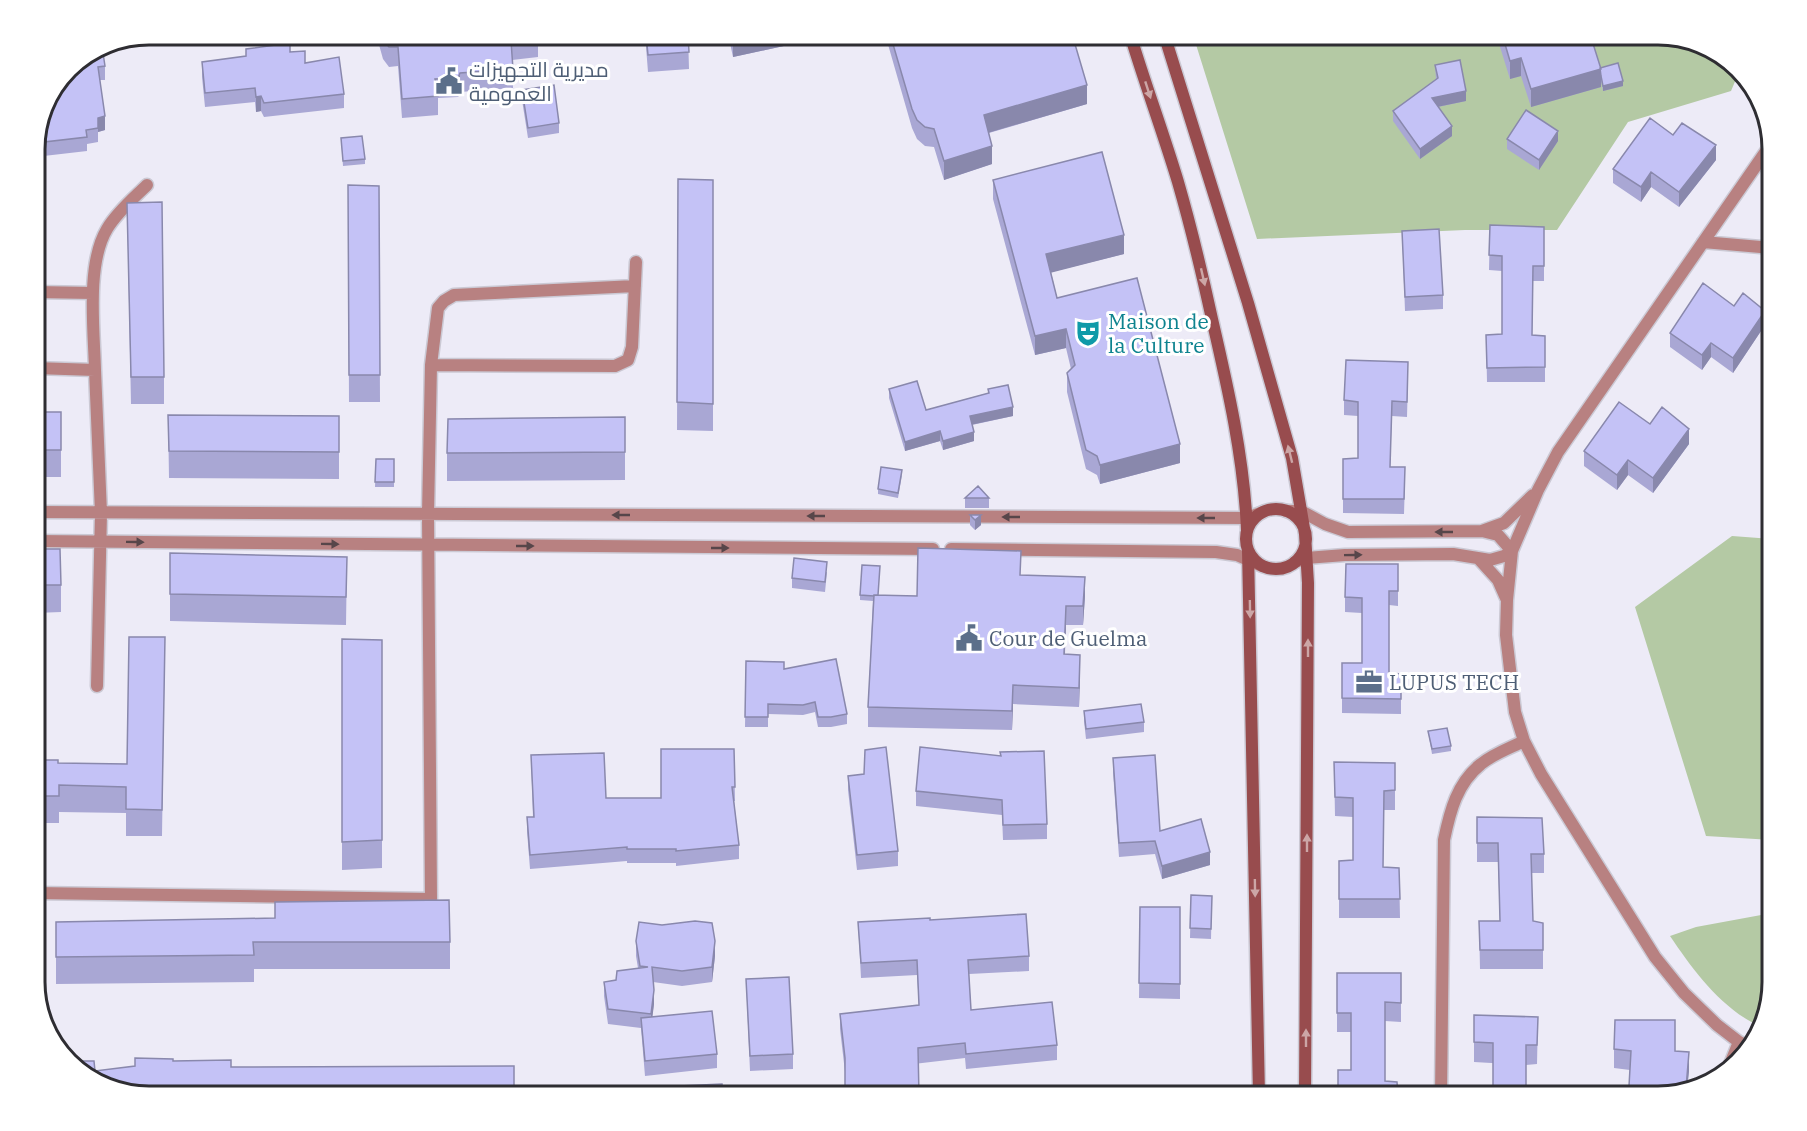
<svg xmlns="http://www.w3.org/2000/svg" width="1807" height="1131" viewBox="0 0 1807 1131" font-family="'IBM Plex Serif',Cairo,serif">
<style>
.green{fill:#b4c9a4}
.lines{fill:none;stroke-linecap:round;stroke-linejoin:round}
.street-casing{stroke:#cbc9d4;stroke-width:15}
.secondary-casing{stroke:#cbc9d4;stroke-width:15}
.street{stroke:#b88181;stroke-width:12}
.secondary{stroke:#984c4e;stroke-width:12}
.wall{fill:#a9a7d4}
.shaded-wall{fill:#8988ac}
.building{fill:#c4c2f6;stroke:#8988ac;stroke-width:1.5}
.oneway{fill:#cca6a6}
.oneway2{fill:#57464a}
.labels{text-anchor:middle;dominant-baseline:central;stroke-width:6;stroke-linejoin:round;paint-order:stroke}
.service-label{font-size:21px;fill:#4e5e75;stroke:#fff;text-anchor:start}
.culture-label{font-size:21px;fill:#0d838f;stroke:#fff;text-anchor:start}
.rim{fill:none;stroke:#2e2d32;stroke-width:3}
</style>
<rect width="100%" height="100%" fill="#edebf7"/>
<path class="green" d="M1193,35H1658L1721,54L1739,72L1731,91L1628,122L1557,230H1465L1257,239Z
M1732,536L1772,539V840L1706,836L1635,607Z
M1772,913V982L1759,1026C1721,1008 1693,970 1670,936L1696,927Z"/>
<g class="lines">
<defs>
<path id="street" d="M1703,242L1772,248
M35,292L93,293
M431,365L615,366L628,360L632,347L636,262
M35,368L95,370L101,513L97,686
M95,370C94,330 86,264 107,229C117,212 134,198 147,185
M1286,511H1301L1325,524L1348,532L1482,531L1498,535L1512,551L1504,556L1490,560L1453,554L1345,555L1306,558L1295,562
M35,512L1247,518L1263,512
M1482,531L1504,523L1533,495
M35,541L933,549
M951,549L1216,552L1237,555L1262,566
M1478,558L1498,580L1506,598
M35,893L431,899L428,514L431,365L438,308L444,301L454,295L635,286
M1751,1047L1739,1042L1717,1025L1684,993L1655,957L1541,774L1524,741L1515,712L1506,635L1507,600L1512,551L1538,490L1558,452L1771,144
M1728,1069L1739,1042
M1441,1096L1444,840C1450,811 1457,783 1481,764C1493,754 1510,748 1524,741"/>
<path id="secondary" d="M1130,34C1145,84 1163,132 1178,182C1191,227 1202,273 1212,319C1228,388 1244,458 1247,530
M1164,34L1248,303L1292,458L1305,534L1308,583L1305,1096
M1246 539a30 30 0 1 1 60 0a30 30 0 1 1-60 0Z
M1248,550L1259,1096"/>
</defs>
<use href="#street" class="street-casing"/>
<use href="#secondary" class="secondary-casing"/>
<use href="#street" class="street"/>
<use href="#secondary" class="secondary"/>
</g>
<path class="wall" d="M376,34H531L538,37V57L512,60L513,88L460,92L458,97L438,98V115L402,118L398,66L389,67L383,59Z
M645,34H688L689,69L648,72Z
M728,34H839L733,57Z
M885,34H1072L1087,104L989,133L992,164L944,180L934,147L925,146L917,139L912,128Z
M1433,34H1453L1443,45Z
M1496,34H1590L1600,68L1623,86L1603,91L1601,81V87L1531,107L1521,76L1510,79Z
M290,52L305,63L344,94V108L264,117L261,111L256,112L255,102L205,107L202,77V62Z
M1435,65L1466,101L1438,107L1452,136L1420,159L1393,121V111L1436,79Z
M105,66V80H100L105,130L98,132V142L87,144V151L35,157V142L68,68Z
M522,90L559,123V133L528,138L522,100Z
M341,138L365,159V164L343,166Z
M1507,139L1558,141L1539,170L1507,149Z
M1716,160L1679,207L1651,187L1641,202L1613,183V169Z
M678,179L713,180V431L677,430Z
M993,180L1124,254L1051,272L1057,298L1180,463L1100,484L1097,475L1086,469L1067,392V373L1071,369L1066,348L1035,355L993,199Z
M348,185L379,186L380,402H349Z
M127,203L164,377V404H131Z
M1490,225L1544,227V281H1533L1532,335L1545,336V382H1487L1486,335L1502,334V271L1489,270Z
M1402,231L1443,295V309L1405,311Z
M1734,306L1765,325L1733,373L1711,357L1702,370L1670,347V333Z
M1408,377L1407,417L1392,416L1390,467L1405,481L1404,514L1343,513V459L1358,458V416L1344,415V400Z
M889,389L926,410L988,393V389L1013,416L972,425L974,441L943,450L940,441L905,451L889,398Z
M35,412H61V477H35Z
M168,415L339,416V479L169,478Z
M625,417V480L447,481V453Z
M1650,424L1689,444L1653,493L1628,475L1617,490L1584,466V451Z
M376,459H394V487H375Z
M902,475L898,498L878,494V489Z
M965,498H989V508H965Z
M970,515L981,525L975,530L970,525Z
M35,549L61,585V612L35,613Z
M170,553L347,557L346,625L170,621Z
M1398,564V606L1389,605V673L1401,674V714L1342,713V663H1362V613L1345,612V597Z
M827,572L825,592L792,588V578Z
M1021,575L1085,596L1083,625H1066L1065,654L1080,674L1079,707L1013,704L1012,730L868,727V707L873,601L860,600V595L917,596Z
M165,637L162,836H126V813L59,812V823H35V760L58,763L127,764Z
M342,639L382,640V868L342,870Z
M746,661L784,669L847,714V724L831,727H818L815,712L803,715L768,714V727H745Z
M1084,711L1144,722V732L1086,739L1084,721Z
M1428,731L1451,746V751L1432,754Z
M734,749L735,801H734L739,845V859L676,866V863H627V861L530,869L527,831V817H533L531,755L606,798H661Z
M1001,756L1047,824V839L1003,840L1002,815L916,806V791Z
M1113,758L1160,831L1210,865L1162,879L1155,854L1119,857L1113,772Z
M1334,762L1395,763V810H1384L1383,867L1399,868L1400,918H1339V861L1353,860V817L1335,816Z
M848,776L898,851V866L857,870L848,790Z
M1477,817L1544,854V873H1531L1533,921L1543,923V969H1480L1479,921H1500L1498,862H1477Z
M1191,895L1212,896L1211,939L1190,938Z
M1140,907H1180V999L1139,998Z
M35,908L36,937V964H35Z
M930,920L1029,956V971L969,974L971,1010L1057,1045V1060L966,1069L965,1058L845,1072L840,1029V1014L919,1005L917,975L861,978L858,922Z
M56,922L450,942V969H254V982L56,984Z
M636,941L715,956L712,982L682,986L653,982L654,1004L652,1017L717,1054V1068L645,1076L641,1028L608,1024L604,996V982L616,980L638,968L636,956Z
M1337,973L1401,1003V1022L1385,1021V1081L1398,1096L1351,1070V1032H1337Z
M746,979L793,1054V1069L750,1071Z
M1474,1015L1538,1017L1537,1064L1526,1065L1474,1062Z
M1614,1049L1675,1051L1689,1071L1687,1089L1658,1096H1629L1630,1070L1614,1068Z
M173,1061L231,1067L514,1066V1096H149L135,1066Z"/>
<path class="shaded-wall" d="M753,34H839L733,57V39Z
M1448,34H1453L1443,45V39Z
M1521,58V76L1510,79V61Z
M1601,69V87L1531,107V89Z
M460,73V92L458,97V78Z
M1623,81V86L1603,91V86Z
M1087,85V104L984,134V115Z
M1466,91V101L1432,108V98Z
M261,96V111L256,112V97Z
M105,116V130L98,132V118Z
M1452,126V136L1420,159V149Z
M1558,131V141L1539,170V160Z
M1716,145V160L1679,207V192Z
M992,146V164L944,180V161Z
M1651,172V187L1641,202V187Z
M1124,235V254L1046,274V254Z
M1765,311V325L1733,373V358Z
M1066,329V348L1035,355V336Z
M1711,343V357L1702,370V355Z
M1013,407V416L970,425V416Z
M1689,429V444L1653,493V478Z
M940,431V441L905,451V442Z
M974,432V441L943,450V441Z
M1180,444V463L1100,484V465Z
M1628,460V475L1617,490V475Z
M981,515V525L975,530V520Z
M1085,577V596L1083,625V606Z
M1066,606V625L1064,673V654Z
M1080,655V674L1079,707V688Z
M1013,685V704L1012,730V711Z
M1210,852V865L1162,879V866Z
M715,941V956L712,982V967Z
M654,990V1004L651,1029V1014Z
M1689,1052V1071L1687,1089H1686Z"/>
<path class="building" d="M381,34H531L538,37L511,41L513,69L460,73L458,78L435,79L438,96L402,99L398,47H389L383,40Z
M646,34H688L689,52L648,55Z
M732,34H753L733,39Z
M890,34H1072L1087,85L984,115L992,146L944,161L934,129L925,127L917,120L912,109Z
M1438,34H1448L1443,39Z
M1502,34H1590L1601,69L1531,89L1521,58L1510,61Z
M290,43V52L305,51V63L339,57L344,94L264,103L261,96L256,97L255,88L205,93L202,62L246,56V49Z
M97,49L103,53L105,66L98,67L105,116L98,118V128L86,130L87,137L35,143L68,68Z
M1460,60L1466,91L1432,98L1452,126L1420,149L1393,111L1438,78L1435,65Z
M1618,63L1623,81L1603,86L1601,76L1600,68Z
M554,85L559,123L528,128L522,90Z
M1526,110L1558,131L1539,160L1507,139Z
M1650,118L1673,135L1682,123L1716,145L1679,192L1651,172L1641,187L1613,169Z
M362,136L365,159L343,161L341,138Z
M1102,152L1124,235L1046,254L1057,298L1137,278L1180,444L1100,465L1097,456L1086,450L1067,373L1075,365L1066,329L1035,336L993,180Z
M678,179L713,180V404L677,402Z
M348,185L379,186L380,375H349Z
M162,202L164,377H131L127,203Z
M1490,225L1544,227V266H1533L1532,335L1545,336V367L1487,368L1486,335L1502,334V256L1489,255Z
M1439,229L1443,295L1405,297L1402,231Z
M1703,283L1734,306L1743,293L1765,311L1733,358L1711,343L1702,355L1670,333Z
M1346,360L1408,362L1407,402L1392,401L1390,467H1405L1404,499H1343V459L1358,458V402L1344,400Z
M917,381L926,410L989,393L988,389L1008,385L1013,407L970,416L974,432L943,441L940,431L905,442L889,389Z
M1619,402L1650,424L1662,407L1689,429L1653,478L1628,460L1617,475L1584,451Z
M35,412H61V450H35Z
M168,415L339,416V452L169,451Z
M625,417V452L447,453L448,419Z
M376,459H394V482H375Z
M881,467L902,470L898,493L878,489Z
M978,486L989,498H965Z
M970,515H981L975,520Z
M918,548L1021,551L1020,575L1085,577L1083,606H1066L1064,654L1080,655L1079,688L1013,685L1012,711L868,707L874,595L917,596Z
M35,549H60L61,585H35Z
M170,553L347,557L346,597L170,594Z
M794,558L827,562L825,582L792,578Z
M1346,564H1398V591H1389V673L1401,674V699L1342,698V663H1362V598L1345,597Z
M862,565L880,566L878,595H874V596L860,595Z
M129,637H165L162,810L126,809V787L59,785V796H35V760H58V763L127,764Z
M342,639L382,640V840L342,842Z
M836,659L847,714L831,717H818L815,702L803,705L768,704V717H745L746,661L784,662V669Z
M1141,704L1144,722L1086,729L1084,711Z
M1447,728L1451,746L1432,749L1428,731Z
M886,747L898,851L857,855L848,776L864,774L865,750Z
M920,747L1001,756L1000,752L1044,751L1047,824L1003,825L1002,800L916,791Z
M661,749H734L735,787H732L739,845L676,851V849H627V847L530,855L527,817H534L531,755L604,753L606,798H661Z
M1155,755L1160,831L1201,819L1210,852L1162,866L1155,841L1119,843L1113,758Z
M1334,762L1395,763V790L1384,791L1383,867L1399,868L1400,899H1339V861L1353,860V798L1335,797Z
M1477,817L1542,818L1544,854H1531L1533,921L1543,923V950H1480L1479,921H1500L1498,843H1477Z
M1191,895L1212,896L1211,929L1190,928Z
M449,900L450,942H253L254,955L56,957V922L275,918V902Z
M1140,907H1180V984L1139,983Z
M35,908L36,937H35Z
M1026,914L1029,956L968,960L971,1010L1052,1002L1057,1045L966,1054L965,1043L918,1048L919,1096H845V1058L840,1014L919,1005L917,960L861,963L858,922L930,918V920Z
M695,921L712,923L715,941L712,967L682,971L652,967L654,990L651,1014L608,1009L604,982L616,980L617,971L648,967L640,966L636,941L639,922L662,925Z
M1337,973H1401V1003L1385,1002V1081L1397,1082L1398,1096H1338V1070H1351V1013H1337Z
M789,977L793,1054L750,1056L746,979Z
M712,1011L717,1054L645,1061L641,1018Z
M1474,1015L1538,1017L1537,1045H1526V1096H1493V1043L1474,1042Z
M1615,1020H1675V1051L1689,1052L1686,1088L1629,1086L1631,1051L1614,1049Z
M135,1058L173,1059V1061L231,1060V1067L514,1066V1095L149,1096L86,1077L71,1061H94L95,1071L135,1066Z
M722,1084L723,1096H527L526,1093Z"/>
<defs><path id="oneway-solid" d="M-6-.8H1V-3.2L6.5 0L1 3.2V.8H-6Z" transform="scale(1.5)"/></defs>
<g class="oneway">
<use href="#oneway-solid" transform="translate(1148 90) rotate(72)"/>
<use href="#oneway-solid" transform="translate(1203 277) rotate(77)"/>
<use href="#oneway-solid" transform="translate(1290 454) rotate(-104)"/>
<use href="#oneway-solid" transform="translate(1250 609) rotate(89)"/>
<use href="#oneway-solid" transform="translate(1308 648) rotate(-90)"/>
<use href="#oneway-solid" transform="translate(1307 843) rotate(-90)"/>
<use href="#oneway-solid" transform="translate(1255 888) rotate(89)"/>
<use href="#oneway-solid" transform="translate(1306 1038) rotate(-90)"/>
</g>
<g class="oneway2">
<use href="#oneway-solid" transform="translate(621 515) rotate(-180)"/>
<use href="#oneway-solid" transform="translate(816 516) rotate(-180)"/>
<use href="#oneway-solid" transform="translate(1011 517) rotate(-180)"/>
<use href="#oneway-solid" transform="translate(1206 518) rotate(-180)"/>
<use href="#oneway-solid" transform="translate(1444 532) rotate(180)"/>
<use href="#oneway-solid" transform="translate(135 542) rotate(1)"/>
<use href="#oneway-solid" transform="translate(330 544) rotate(1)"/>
<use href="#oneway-solid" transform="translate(525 546)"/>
<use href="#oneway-solid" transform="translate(720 548)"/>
<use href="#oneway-solid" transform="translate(1353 555) rotate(-1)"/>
</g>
<defs>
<symbol id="civic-bare" viewBox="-9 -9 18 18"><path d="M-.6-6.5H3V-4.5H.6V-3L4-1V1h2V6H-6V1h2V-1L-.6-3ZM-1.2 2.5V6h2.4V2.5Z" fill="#5c6f8a" stroke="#fff" stroke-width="2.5" paint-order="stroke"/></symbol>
<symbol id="theatre-bare" viewBox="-9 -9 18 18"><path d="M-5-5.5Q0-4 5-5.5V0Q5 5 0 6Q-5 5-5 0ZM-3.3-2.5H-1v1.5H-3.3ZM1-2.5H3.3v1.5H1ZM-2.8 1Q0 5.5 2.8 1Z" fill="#0f9aa8" stroke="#fff" stroke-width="2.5" paint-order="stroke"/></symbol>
<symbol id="office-bare" viewBox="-9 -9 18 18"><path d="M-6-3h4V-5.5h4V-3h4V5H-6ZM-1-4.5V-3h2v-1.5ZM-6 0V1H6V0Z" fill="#5c6f8a" stroke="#fff" stroke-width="2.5" paint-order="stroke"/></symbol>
</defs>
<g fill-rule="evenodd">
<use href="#civic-bare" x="430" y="62" width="38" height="38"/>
<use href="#theatre-bare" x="1069" y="314" width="38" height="38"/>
<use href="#civic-bare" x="950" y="619" width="38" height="38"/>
<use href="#office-bare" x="1350" y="663" width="38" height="38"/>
</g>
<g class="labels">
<g class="service-label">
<text x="469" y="69">مديرية التجهيزات<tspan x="469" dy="24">العمومية</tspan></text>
<text x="989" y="638">Cour de Guelma</text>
<text x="1389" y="682">LUPUS TECH</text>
</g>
<g class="culture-label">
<text x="1108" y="321">Maison de<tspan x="1108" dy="24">la Culture</tspan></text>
</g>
</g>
<path d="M0 0H1807V1131H0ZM149 45H1658A104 104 0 0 1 1762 149V982A104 104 0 0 1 1658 1086H149A104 104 0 0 1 45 982V149A104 104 0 0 1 149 45Z" fill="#fff" fill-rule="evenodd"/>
<path class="rim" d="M149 45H1658A104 104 0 0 1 1762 149V982A104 104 0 0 1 1658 1086H149A104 104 0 0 1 45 982V149A104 104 0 0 1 149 45Z"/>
</svg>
